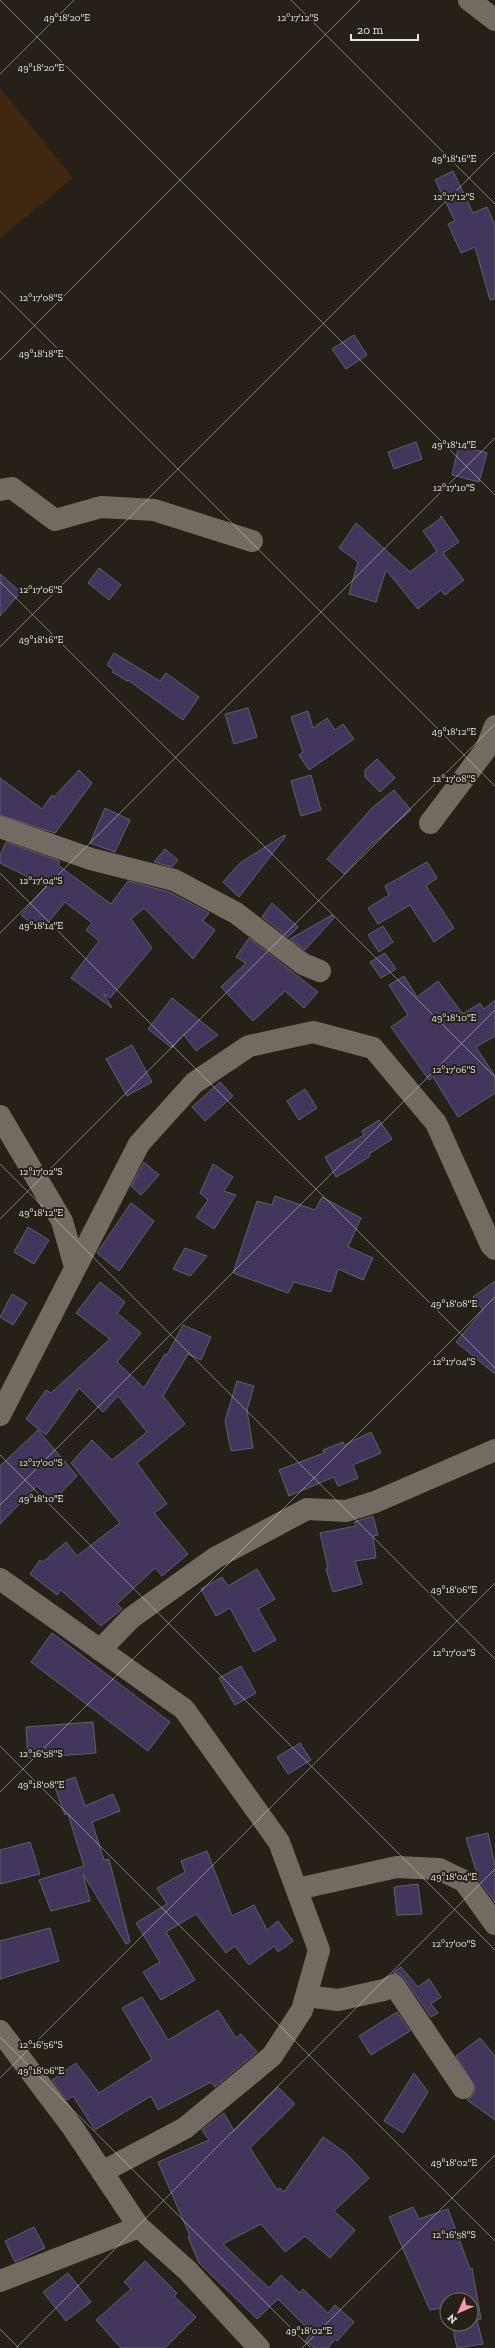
<svg xmlns="http://www.w3.org/2000/svg" width="495" height="2348" viewBox="0 0 495 2348" font-family="'Zilla Slab',serif">
<style>
.green{fill:#402710}
.building{fill:#43355c;stroke:#62606a}
.lines{fill:none;stroke-linecap:round;stroke-linejoin:round}
.street{stroke:#736a62;stroke-width:22}
.ticks{fill:none;stroke:#e9e4e0;stroke-width:1;stroke-opacity:0.45}
.ticks-label{font-size:10px;text-anchor:middle;fill:#e9e4e0;stroke:#272019;stroke-width:4;stroke-linejoin:round;paint-order:stroke}
</style>
<rect width="100%" height="100%" fill="#272019"/>
<path class="green" d="M0,88L73,178L0,238Z"/>
<path class="building" d="M453,171L473,213L487,207L495,225V299L490,300L475,247L461,253L448,224L455,221L435,180Z
M354,335L367,355L346,369L332,349Z
M416,442L422,459L394,469L388,452Z
M459,445L487,453L479,482L452,475Z
M441,516L459,542L443,553L464,580L445,595L441,590L418,609L386,570L376,602L349,594L358,562L339,548L356,523L410,572L437,551L423,531L440,519Z
M99,568L121,585L109,600L88,583Z
M0,574L21,592L0,616Z
M114,653L160,681L166,673L199,697L183,720L128,680L127,681L112,672L114,670L107,665Z
M248,708L257,737L234,744L225,714Z
M308,711L313,728L327,718L335,730L343,724L354,739L309,770L299,755L303,752L291,717Z
M377,759L395,778L380,792L365,777V770Z
M79,770L92,783L55,833L0,815V778L42,809L52,795L54,797Z
M311,775L321,810L301,816L291,781Z
M394,790L411,810L369,847L344,874L327,859L372,808Z
M105,808L130,820L115,852L90,843Z
M284,835L286,836L239,897L223,882L240,863Z
M6,842L57,860L60,862L58,865L111,904L128,881L169,892L209,913L203,921L215,930L193,959L144,908L131,919L152,948L110,998L104,994L112,1008L71,978L99,941L86,930L92,923L65,902L41,931L21,915L46,886L0,863V855Z
M165,849L178,860L172,867L154,862Z
M427,862L437,878L426,886L454,928L434,942L410,905L378,924L368,908L389,895L385,886Z
M272,903L298,927L288,937L262,917Z
M332,915L334,918L305,950L290,939Z
M383,926L393,942L379,952L368,935Z
M249,938L318,992L304,1008L285,991L253,1021L221,987L246,963L236,957Z
M385,953L396,969L381,978L370,962Z
M404,976L417,997L438,981L463,1014L480,1003L484,1009L495,1000V1036L476,1047L495,1076V1093L458,1117L433,1077L429,1080L391,1027L408,1015L389,985Z
M172,998L218,1035L196,1051L183,1034L172,1048L148,1029Z
M132,1045L152,1082L127,1096L106,1059Z
M220,1082L233,1096L205,1121L192,1107Z
M305,1089L317,1108L299,1120L287,1101Z
M379,1120L392,1139L369,1154L370,1156L352,1168L336,1177L325,1157L364,1135L362,1131Z
M144,1162L159,1175L141,1195L131,1186Z
M213,1164L233,1177L224,1191L236,1195L214,1229L196,1217L208,1200L200,1193Z
M275,1196L315,1210L322,1197L361,1218L348,1247L373,1258L363,1280L338,1269L331,1292L294,1282L288,1293L233,1273L257,1201L272,1205Z
M131,1203L154,1221L119,1271L97,1253Z
M28,1227L49,1240L34,1264L14,1252Z
M185,1248L207,1256L190,1276L173,1269Z
M495,1281V1374L456,1342L483,1310L473,1297Z
M100,1282L125,1302L117,1313L141,1333L117,1362L144,1388L165,1354L167,1355L183,1325L211,1337L201,1360L188,1354L163,1396L185,1424L137,1463L167,1504L154,1513L188,1554L162,1576L155,1568L117,1604L122,1609L101,1626L61,1590L57,1595L30,1574L40,1560L43,1562L66,1542L77,1556L120,1523L71,1463L92,1440L112,1460L147,1432L118,1396L103,1412L79,1388L46,1435L26,1419L46,1390L51,1393L110,1339L76,1313Z
M12,1294L27,1303L13,1325L0,1317Z
M237,1381L254,1386L247,1410L253,1448L231,1451L225,1421Z
M38,1430L77,1476L53,1501L37,1486L0,1524V1466Z
M371,1432L381,1453L353,1465L358,1478L338,1486L334,1477L289,1496L279,1470L324,1453L323,1450L343,1442L344,1445Z
M373,1516L378,1535L373,1536L376,1558L355,1561L362,1584L333,1592L326,1569L328,1568L320,1533L356,1526L354,1522Z
M257,1569L275,1599L258,1609L276,1640L254,1652L230,1608L216,1616L201,1589L222,1577L228,1586Z
M52,1633L170,1722L148,1751L31,1662Z
M241,1666L256,1693L235,1705L219,1678Z
M93,1722L96,1753L28,1758L26,1727Z
M300,1743L311,1760L288,1774L277,1757Z
M75,1777L85,1806L113,1794L120,1811L92,1822L104,1860L109,1859L130,1942L126,1944L83,1874L90,1901L51,1911L39,1880L84,1866L68,1814L65,1815L54,1785Z
M488,1833L495,1866V1903L479,1880L466,1838Z
M30,1842L40,1874L0,1884V1850Z
M207,1851L232,1916L254,1905L267,1930L278,1921L293,1941L278,1952L274,1946L249,1965L235,1946L226,1953L196,1914L166,1932L195,1980L161,2000L143,1972L160,1962L136,1923L167,1904L157,1888L185,1872L181,1861Z
M418,1884L422,1914L397,1915L394,1887Z
M50,1928L59,1961L0,1979V1941Z
M401,1967L418,1987L429,1979L441,1997L431,2004L438,2013L431,2017L404,1978L400,1974L393,1973Z
M142,1997L168,2040L218,2010L236,2038L241,2034L257,2052L215,2087L211,2082L158,2110L151,2096L95,2130L73,2096L67,2100L52,2080L76,2063L99,2093L152,2059L122,2008Z
M397,2012L410,2031L371,2055L359,2036Z
M480,2038L495,2056V2120L467,2100L474,2094L475,2087L456,2056Z
M414,2073L428,2092L403,2133L384,2121Z
M278,2087L295,2104L250,2148L277,2190L280,2188L284,2192L323,2137L347,2154L369,2178L334,2211L355,2230L330,2258L305,2236L285,2252L261,2224L223,2244L269,2288L281,2275L300,2293L303,2289L328,2313L335,2305L354,2322L337,2341L335,2339L328,2348H315L305,2341L311,2332L278,2299L257,2319L199,2263L188,2237L190,2236L158,2162L209,2140L202,2130L224,2113L234,2131Z
M413,2207L419,2219L448,2209L470,2269L472,2268L481,2319L477,2320L483,2344L457,2348L452,2324H471V2300H447V2307L430,2310L389,2217Z
M34,2227L45,2248L15,2262L5,2241Z
M145,2261L177,2293L174,2296L196,2317L165,2348H121L96,2320L131,2289L124,2282Z
M68,2273L91,2302L66,2321L43,2292Z"/>
<g class="lines">
<path class="street" d="M469,0L495,20
M0,490L12,488L55,520L101,507L154,510L252,541
M430,823L486,749L495,726
M0,827L91,859L174,880L236,913L303,964L320,971
M0,1116L62,1221L75,1267
M0,1415L139,1144L194,1083L249,1046L313,1032L373,1048L436,1123L491,1245L495,1249
M0,1579L184,1709L279,1842L319,1950L302,2010L272,2056L185,2128L102,2172
M100,1650L131,1618L215,1558L307,1509L346,1511L375,1502L495,1450
M297,1889L397,1867L439,1869L464,1881L495,1924
M306,1996L338,2000L384,1990L394,1985L463,2088
M0,2031L73,2128L139,2227L188,2271L259,2348
M0,2281L139,2227"/>
</g>
<path class="ticks" d="M0,0L495,495M291,0L495,204M0,74L74,0M0,291L495,786M0,360L360,0M0,582L495,1077M0,647L495,152M0,873L495,1368M0,933L495,438M0,1164L495,1659M0,1219L495,724M0,1455L495,1950M0,1505L495,1010M0,1746L495,2241M0,1792L495,1297M0,2037L311,2348M0,2078L495,1583M0,2329L19,2348M16,2348L495,1869M302,2348L495,2155"/>
<g class="ticks-label">
<text x="67" y="21">49°18'20"E</text>
<text x="298" y="21">12°17'12"S</text>
<text x="41" y="71">49°18'20"E</text>
<text x="454" y="162">49°18'16"E</text>
<text x="454" y="200">12°17'12"S</text>
<text x="41" y="301">12°17'08"S</text>
<text x="41" y="357">49°18'18"E</text>
<text x="454" y="448">49°18'14"E</text>
<text x="454" y="491">12°17'10"S</text>
<text x="41" y="593">12°17'06"S</text>
<text x="41" y="643">49°18'16"E</text>
<text x="454" y="735">49°18'12"E</text>
<text x="454" y="782">12°17'08"S</text>
<text x="41" y="884">12°17'04"S</text>
<text x="41" y="929">49°18'14"E</text>
<text x="454" y="1021">49°18'10"E</text>
<text x="454" y="1073">12°17'06"S</text>
<text x="41" y="1175">12°17'02"S</text>
<text x="41" y="1216">49°18'12"E</text>
<text x="454" y="1307">49°18'08"E</text>
<text x="454" y="1365">12°17'04"S</text>
<text x="41" y="1466">12°17'00"S</text>
<text x="41" y="1502">49°18'10"E</text>
<text x="454" y="1593">49°18'06"E</text>
<text x="454" y="1656">12°17'02"S</text>
<text x="41" y="1757">12°16'58"S</text>
<text x="41" y="1788">49°18'08"E</text>
<text x="454" y="1880">49°18'04"E</text>
<text x="454" y="1947">12°17'00"S</text>
<text x="41" y="2048">12°16'56"S</text>
<text x="41" y="2074">49°18'06"E</text>
<text x="454" y="2166">49°18'02"E</text>
<text x="454" y="2238">12°16'58"S</text>
<text x="309" y="2334">49°18'02"E</text>
</g>
<g transform="translate(459 2312) rotate(225)"><circle r="19" fill="#272019" stroke="#756e69"/>
<path d="M0-3L7 15L0 10L-7 15Z" fill="#f39aa9"/>
<text y="-6" font-size="11" font-weight="bold" text-anchor="middle" fill="#e9e4e0">N</text>
</g>
<path d="M351 34v6h67v-6" fill="none" stroke="#e9e4e0" stroke-width="2"/>
<text x="357" y="34" font-size="12" fill="#e9e4e0" stroke="#272019" stroke-width="3" paint-order="stroke">20 m</text>
</svg>
